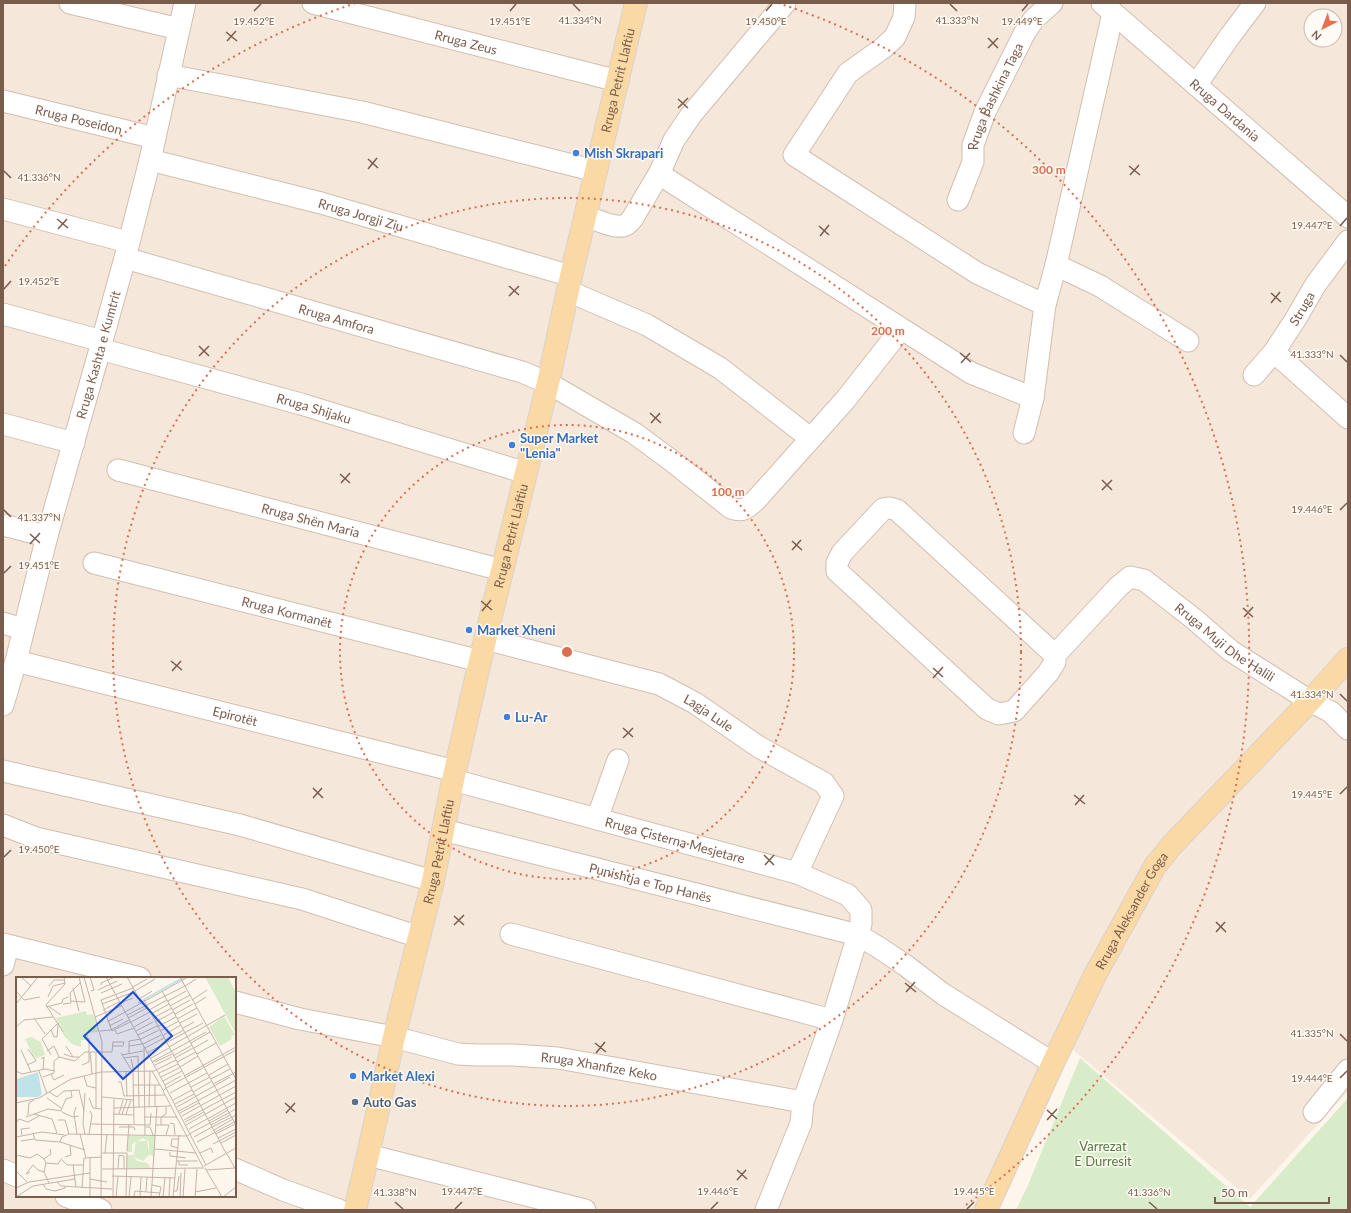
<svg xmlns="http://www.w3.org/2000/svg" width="1351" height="1213" viewBox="0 0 1351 1213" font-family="Lato,sans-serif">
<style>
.residential{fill:#f5e8da;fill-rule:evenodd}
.green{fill:#d8ecc9}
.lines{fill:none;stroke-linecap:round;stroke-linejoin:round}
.minor-casing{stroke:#d1beb0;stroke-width:23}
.major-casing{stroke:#dad1cd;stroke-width:24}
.minor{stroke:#fff;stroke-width:21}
.major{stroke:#fbd9a5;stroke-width:22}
.ticks{fill:none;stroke:#7a5c4d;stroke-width:1.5}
.ring{fill:none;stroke:#dc6d51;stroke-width:2;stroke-dasharray:2 4}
.shop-dot{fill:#3f7fe0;stroke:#fffaf3;stroke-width:1.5}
.service-dot{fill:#5c6f8a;stroke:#fffaf3;stroke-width:1.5}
.labels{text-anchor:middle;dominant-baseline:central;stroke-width:3;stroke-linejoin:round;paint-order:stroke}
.street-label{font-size:13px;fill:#7a5c4d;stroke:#fffaf3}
.shop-label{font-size:13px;font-weight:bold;fill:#366cbe;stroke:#fffaf3;text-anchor:start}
.service-label{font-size:13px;font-weight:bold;fill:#4e5e75;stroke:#fffaf3;text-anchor:start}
.park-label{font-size:13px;fill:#537a41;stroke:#fffaf3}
.inset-river{fill:none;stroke:#bfe3e8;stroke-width:2}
.inset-road{fill:none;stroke:#c5b3a7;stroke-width:1}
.view{fill:#1d4ed8;fill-opacity:0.15;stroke:#1d4ed8;stroke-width:2}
.inset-edge{fill:none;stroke:#7a5c4d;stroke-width:2}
.ticks-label{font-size:10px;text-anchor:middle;fill:#7a5c4d;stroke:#fffaf3;stroke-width:3;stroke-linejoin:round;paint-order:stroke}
.centre{fill:#dc6d51;stroke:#fffaf3;stroke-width:2}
.ring-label{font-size:12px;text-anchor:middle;font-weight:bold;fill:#dc6d51;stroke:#fffaf3;stroke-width:3;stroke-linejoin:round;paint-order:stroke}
</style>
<rect width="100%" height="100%" fill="#fdf6ec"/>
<path class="residential" d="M3,3H1348V1091L1250,1199L1059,1038L979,1210H3ZM1311,16H1335V40H1311ZM17,978H235V1196H17Z"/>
<path class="green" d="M1080,1058L1250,1207L1348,1098V1210H1016L1028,1185Z"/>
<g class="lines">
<defs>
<g id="minor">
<path d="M70,3L179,29"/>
<path id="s1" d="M313,3L618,81"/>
<path d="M905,3L904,17L895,37L883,48L848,73L794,155L977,273L1045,305"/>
<path id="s2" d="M1102,3L1348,217"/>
<path d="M168,75L362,112L596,171"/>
<path d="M1196,85L1230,36L1255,3"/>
<path id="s3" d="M3,101L155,138"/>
<path id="s4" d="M150,160L321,203L571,276"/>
<path d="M659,174L971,373L1033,398"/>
<path id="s5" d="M958,200L973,162V145L985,112L1025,32L1034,19L1052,3"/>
<path d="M3,209L128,242"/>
<path d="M585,216C595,219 619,231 627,224C629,223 630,221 632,219L659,174L674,140L691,115L785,3"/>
<path id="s6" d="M125,258L522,372L548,383L634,433L672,461L731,508C743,512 746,509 755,501L846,399L901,329"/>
<path d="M1056,265L1100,286L1188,341"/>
<path d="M568,291L647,325L720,368L810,438"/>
<path d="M3,314L102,341"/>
<path id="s7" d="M100,349L301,404L526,473"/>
<path d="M1274,352L1348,418"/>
<path id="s8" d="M1254,375L1274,352L1295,320L1316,284L1348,241"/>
<path d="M3,424L74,443"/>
<path d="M1024,433L1033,398L1045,305L1056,265L1113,13"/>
<path id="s9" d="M118,470L502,570"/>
<path d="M3,525L47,536"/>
<path id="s10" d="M94,563L480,661"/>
<path d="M3,623L23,629"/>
<path id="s11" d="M485,639L659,684L695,703L759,747L824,783L833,796L797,873"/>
<path id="s12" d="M1055,655L897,510L890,508L883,509L842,553L837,563V571L987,709L999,714L1014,711L1048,673L1055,662V655L1118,587L1130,577L1144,580L1194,619L1231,651L1310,701L1331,712L1348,729"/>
<path id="s13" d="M16,661L455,771"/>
<path id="s14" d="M3,705L16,661L47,536L100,349L102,341L125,258L150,160L185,3"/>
<path d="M3,771L240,825L433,881"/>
<path id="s15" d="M453,780L797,873L848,895L861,910V924L858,935L832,1020L803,1102L801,1123L766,1210"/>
<path d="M597,819L618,760"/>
<path d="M3,825L36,838L302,899L419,937"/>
<path id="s16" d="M443,830L858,935L878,947L905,965L943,994L1053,1063"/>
<path d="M511,934L832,1020"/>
<path d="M3,944L140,978"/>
<path d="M3,965L8,946"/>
<path id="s17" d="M235,1002L300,1019L394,1037L458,1054L477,1055H513L558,1058L803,1102"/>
<path d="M1314,1112L1348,1070"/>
<path d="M368,1155L585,1210"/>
<path d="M235,1169L283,1190L339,1210"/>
<path d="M3,1170L17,1176"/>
<path d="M66,1196L101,1210"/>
</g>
<g id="major">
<path id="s18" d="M355,1210L368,1155L394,1037L433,881L453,780L480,661L548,383L571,276L636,3"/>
<path id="s19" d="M986,1210L1053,1063L1095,975L1155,866L1172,845L1310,701L1348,659"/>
</g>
</defs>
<use href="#minor" class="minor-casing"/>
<use href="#major" class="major-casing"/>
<use href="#minor" class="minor"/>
<use href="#major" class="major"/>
</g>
<path class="ticks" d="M573,4L580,11M950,4L957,11M254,11L261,4M510,11L516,4M766,11L772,4M1022,11L1028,4M226,32L237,41M988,38L998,48M227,41L236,31M988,48L998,38M678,99L688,108M678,108L688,98M368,159L378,168M1129,166L1140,175M368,169L377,158M4,171L11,178M1130,175L1139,165M57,219L68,228M819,226L829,235M1340,226L1347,218M58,229L67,219M820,236L829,225M509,286L519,295M4,289L11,281M1271,293L1281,302M509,296L519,286M1271,303L1280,292M199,346L209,356M960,353L971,362M1340,355L1347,362M199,356L209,346M961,363L970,353M650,413L661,423M651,423L660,413M340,474L350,483M1102,480L1112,490M341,483L350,473M1102,490L1112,480M4,510L11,517M1340,510L1347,503M30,534L40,543M792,541L802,550M30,544L40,533M792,550L801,540M4,573L11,566M481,601L492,610M1243,608L1253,617M482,611L491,600M1244,617L1253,607M171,661L182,670M933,668L943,677M172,671L181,661M933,678L943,667M1340,694L1347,701M623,728L633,737M623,738L633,728M313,788L323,798M1340,794L1347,787M1074,795L1085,804M313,798L322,788M1075,805L1084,795M764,855L774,865M4,857L11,850M765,865L774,855M454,916L464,925M1216,922L1226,932M454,925L464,915M1216,932L1225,922M905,983L916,992M906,992L915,982M1340,1034L1347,1041M595,1043L606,1052M596,1053L605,1042M1340,1078L1347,1071M285,1103L295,1112M1047,1110L1057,1119M286,1113L295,1103M1047,1120L1057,1109M737,1170L747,1179M737,1180L746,1170M395,1202L403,1209M1149,1202L1157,1209M455,1209L462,1202M711,1209L718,1202M967,1209L974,1202"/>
<g class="ring">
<circle cx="567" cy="652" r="227"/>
<circle cx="567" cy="652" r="454"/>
<path d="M5 266A682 682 0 0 1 356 3M778 3A682 682 0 0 1 963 1207"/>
</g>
<g class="shop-dot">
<circle cx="576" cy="153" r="4"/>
<circle cx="512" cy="445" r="4"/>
<circle cx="469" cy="630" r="4"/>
<circle cx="507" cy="717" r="4"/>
<circle cx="353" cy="1076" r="4"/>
</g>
<circle class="service-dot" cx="355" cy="1102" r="4"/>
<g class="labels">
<g class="street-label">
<text stroke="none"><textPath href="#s1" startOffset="158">Rruga Zeus</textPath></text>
<text stroke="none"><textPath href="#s18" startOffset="1160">Rruga Petrit Llaftiu</textPath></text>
<text stroke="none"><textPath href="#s5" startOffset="111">Rruga Bashkina Taga</textPath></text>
<text stroke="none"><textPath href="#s2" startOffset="163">Rruga Dardania</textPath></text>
<text stroke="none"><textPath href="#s3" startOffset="78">Rruga Poseidon</textPath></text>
<text stroke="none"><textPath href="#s4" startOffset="218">Rruga Jorgji Ziu</textPath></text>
<text stroke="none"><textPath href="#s8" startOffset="82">Struga</textPath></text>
<text stroke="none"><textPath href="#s6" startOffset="220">Rruga Amfora</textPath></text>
<text stroke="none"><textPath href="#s14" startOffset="363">Rruga Kashta e Kumtrit</textPath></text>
<text stroke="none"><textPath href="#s7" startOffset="222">Rruga Shijaku</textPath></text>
<text stroke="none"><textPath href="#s9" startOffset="199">Rruga Shën Maria</textPath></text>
<text stroke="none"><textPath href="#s18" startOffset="692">Rruga Petrit Llaftiu</textPath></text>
<text stroke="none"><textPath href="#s10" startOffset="199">Rruga Kormanët</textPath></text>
<text stroke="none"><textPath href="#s12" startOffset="836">Rruga Muji Dhe Halili</textPath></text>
<text stroke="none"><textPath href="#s11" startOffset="237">Lagja Lule</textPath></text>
<text stroke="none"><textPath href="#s13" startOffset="226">Epirotët</textPath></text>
<text stroke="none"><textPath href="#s15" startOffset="230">Rruga Çisterna Mesjetare</textPath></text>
<text stroke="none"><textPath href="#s18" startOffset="368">Rruga Petrit Llaftiu</textPath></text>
<text stroke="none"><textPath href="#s16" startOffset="214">Punishtja e Top Hanës</textPath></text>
<text stroke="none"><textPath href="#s19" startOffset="333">Rruga Aleksander Goga</textPath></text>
<text stroke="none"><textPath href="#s17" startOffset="371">Rruga Xhanfize Keko</textPath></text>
</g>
<g class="shop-label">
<text x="584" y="153">Mish Skrapari</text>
<text x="520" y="438">Super Market<tspan x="520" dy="15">"Lenia"</tspan></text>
<text x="477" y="630">Market Xheni</text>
<text x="515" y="717">Lu-Ar</text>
<text x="361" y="1076">Market Alexi</text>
</g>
<g class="service-label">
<text x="363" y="1102">Auto Gas</text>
</g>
<g class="park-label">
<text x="1103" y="1146">Varrezat<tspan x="1103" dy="15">E Durresit</tspan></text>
</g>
</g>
<g transform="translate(16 977)">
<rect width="220" height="220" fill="#fdf6ec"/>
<path d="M189,0H212L220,15V57ZM70,34L71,38L77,37L83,55L72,56V63H65V70L56,67L48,59L40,41ZM208,39L219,58L215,59L216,62L204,69L193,50ZM15,60L25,65L29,78L20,81L17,78L9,62ZM113,159H139L138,179L133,178L127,184L118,180L121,184L131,186L135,191H111V178H118L119,168L121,164H131L133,175V165L127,161L116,167V175H111Z" fill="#d8ecc9"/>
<path d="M22,95L26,117L22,120H0L1,102Z" fill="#bfe3e8"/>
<path class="inset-river" d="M122,26L168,0"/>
<path class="inset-road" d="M5,0L15,9M68,0L86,65L85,220M74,0L78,13L75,14M90,0L149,108L150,111L147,114L187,190M111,0L125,25M164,0L220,102M85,8V6L99,0M33,9L38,3H48M169,9L180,2M117,10L131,2M57,11L63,34M82,13L101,4M0,14L8,23L24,20M119,14L139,2M146,14L220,148M85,16L106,7M149,19L169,9M32,20L37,9L49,6M123,22L136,14M128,23L210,176M176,23L191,13M55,24L69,25L63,0M152,24L170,14M104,26L117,21M0,27L22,0M47,27L55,26L54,16L64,6M86,27L115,16M179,27L190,20M32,29L45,38M154,29L174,18M30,30L46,26L47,22L52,20M87,33L103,25M133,33L151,23M156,33L174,23M135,37L153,27M159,37L177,27M111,38L149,19M79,40L105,29M18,41L29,57M112,41L131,31M137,41L156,31M161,42L181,31M91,45L172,0M114,45L96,54L85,23L117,11M115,45L134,35M139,45L158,35M164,46L181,37M93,49L107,42M0,50L8,43L37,40M118,50L134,41M141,50L160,40M167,51L178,45M35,53L38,60H41L42,46M99,53L101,57L118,51M84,54L95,53L113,43M120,54L137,45M144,54L163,44M47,55L30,28L49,7L48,0M122,58L141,49M146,59L165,48M149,63L168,53M174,64L190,55M175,66L194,55M127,67L145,58M50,69L57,80M113,69L126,67M128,70L129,158M153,70L209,38M129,71L148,61M178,71L192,63M12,72L19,82M5,73L15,95M31,74L38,69L43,80M74,75L76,97M80,76V132M105,76L116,94M113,76V64L125,62L143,53M131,76L187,46M48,77L56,80H63M181,77L200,66M35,78L26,62L42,46M106,78L127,74M157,79L176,68M108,81L122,79L123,130M135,81L153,71M159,81L177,71M25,82L28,80L27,93M115,82L118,94M136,85L174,64M139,85L156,77M161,85L180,75M11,88L20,84L19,82M66,88L73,85V61M139,88L156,80M164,90L182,79M0,94L6,97L29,92L39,94M23,94L31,117M110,94L111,119M117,94L118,147M136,94L147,113M143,96L162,87M35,97L38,103L48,98M193,98L212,87M68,99L71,109L80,111M168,99L220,70M27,100L38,96V84L43,80L59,84L69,75H96L97,65H108L107,69H97M145,100L163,91M195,102L214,92M147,104L166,94M102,105H105L108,119L149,118M197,107L220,95M117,108H144M149,108L165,99M175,110L194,100M33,115L41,120L48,114L63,113L68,134M177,115L196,104M69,116L67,147L69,157M154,116L191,96M86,120L117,123M31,121L45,131M73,121L77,131L86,132M157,123L176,113M0,126L23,121L55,102L85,95L138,94L160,83M159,127L178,117M60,130L58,137L61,157M133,130L134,94M139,130V108M161,130L214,100M98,131L154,129M45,133L50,122L56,120L55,114M163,134L220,103M46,135L57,140L63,139M164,136L183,126M18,137L36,142L41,156M97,137L117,138M103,137L107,123M106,137L111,123M110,137L115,123M12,138L13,126L18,123M166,139L220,109M10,140L32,132L46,134M128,140H161M42,143H49L53,157M168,143L220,115M193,144L212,133M169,145L188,135M0,146L3,142L12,145L23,139M154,146L158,147L159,158M75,147L134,148L135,136M140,148H153L150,158M145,148V140L150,137V130M170,148L220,120M195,148L214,138M103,150H118L119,153M130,150H134L137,158M196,150L220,138M173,152L220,126M198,153L217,142M17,156L19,163L44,165L69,173M175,156L220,132M64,157L70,181M73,157L76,138L74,134M200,157L219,147M6,158L5,152L14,151M0,160L26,155L49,158M178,160L196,150M202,161L220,152M5,164L18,162M44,165L46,160L53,157L171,159L175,156M181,165L220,144M205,166L220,158M197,167L220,155M162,171L155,169L156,162H163M139,172L180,176M111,174L113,147M154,175V179L170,181M86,176H111L110,220M89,176L91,157M184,176L195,171L197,176M211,177L220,193M0,178L14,181L21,177L28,182L30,186M49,180L55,178L54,168M74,181V220M28,182L35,177L34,172M46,183L51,188H67M160,184H182M163,184V188H172M30,186L28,195L33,206M30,186L42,187L46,181M57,188L60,210M190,188L150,111L220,73M188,189L220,171M137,191L141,130M189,191L206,220M86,192L188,191M102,192L103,178L108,179V192M190,193L219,191M0,194L11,205M14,195L10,197L17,188L22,193L28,195M96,199L159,201M74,202L91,205M41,205L45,209L96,212M27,207L30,212L39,214L49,211V209M136,208L145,210L143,220M0,211L13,205L74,196M66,211L68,181L86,180M130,214L131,200M158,214H161L163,199M179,215L200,211M0,220L17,209L59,202M97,220L98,122M100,220L102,199M113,220L115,200M118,220L119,214L144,216M124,220L125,200M135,220L137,192M147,220L149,200M153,220L154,200M157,220L163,158M164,220L165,196M167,220L169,192M179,220L181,192M207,220L220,210"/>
<path class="view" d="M117,15L156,59L107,102L68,59Z"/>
<rect width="220" height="220" class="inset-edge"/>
</g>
<g class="ticks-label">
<text x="580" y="24">41.334°N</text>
<text x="957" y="24">41.333°N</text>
<text x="254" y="25">19.452°E</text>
<text x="510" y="25">19.451°E</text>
<text x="766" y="25">19.450°E</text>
<text x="1022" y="25">19.449°E</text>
<text x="39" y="181">41.336°N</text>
<text x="1312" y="229">19.447°E</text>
<text x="39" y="285">19.452°E</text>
<text x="1312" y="358">41.333°N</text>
<text x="1312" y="513">19.446°E</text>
<text x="39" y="521">41.337°N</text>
<text x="39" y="569">19.451°E</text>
<text x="1312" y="698">41.334°N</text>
<text x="1312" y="798">19.445°E</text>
<text x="39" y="853">19.450°E</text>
<text x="1312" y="1037">41.335°N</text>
<text x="1312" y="1082">19.444°E</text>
<text x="462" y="1195">19.447°E</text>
<text x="718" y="1195">19.446°E</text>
<text x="974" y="1195">19.445°E</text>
<text x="395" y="1196">41.338°N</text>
<text x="1149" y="1196">41.336°N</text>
</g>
<circle cx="567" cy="652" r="6" class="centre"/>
<g class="ring-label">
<text x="1049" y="174">300 m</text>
<text x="888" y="335">200 m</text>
<text x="728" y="496">100 m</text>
</g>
<rect width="1351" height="1213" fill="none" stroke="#7a5c4d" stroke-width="8"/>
<g transform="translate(1323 28) rotate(222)"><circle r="19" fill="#fffaf3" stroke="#cabbb1"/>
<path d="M0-3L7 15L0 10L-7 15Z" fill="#e76f51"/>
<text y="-6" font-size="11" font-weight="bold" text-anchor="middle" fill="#7a5c4d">N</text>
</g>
<path d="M1215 1197v6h114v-6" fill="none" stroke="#7a5c4d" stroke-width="2"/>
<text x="1221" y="1197" font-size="12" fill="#7a5c4d" stroke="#fffaf3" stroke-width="3" paint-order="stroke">50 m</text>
</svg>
